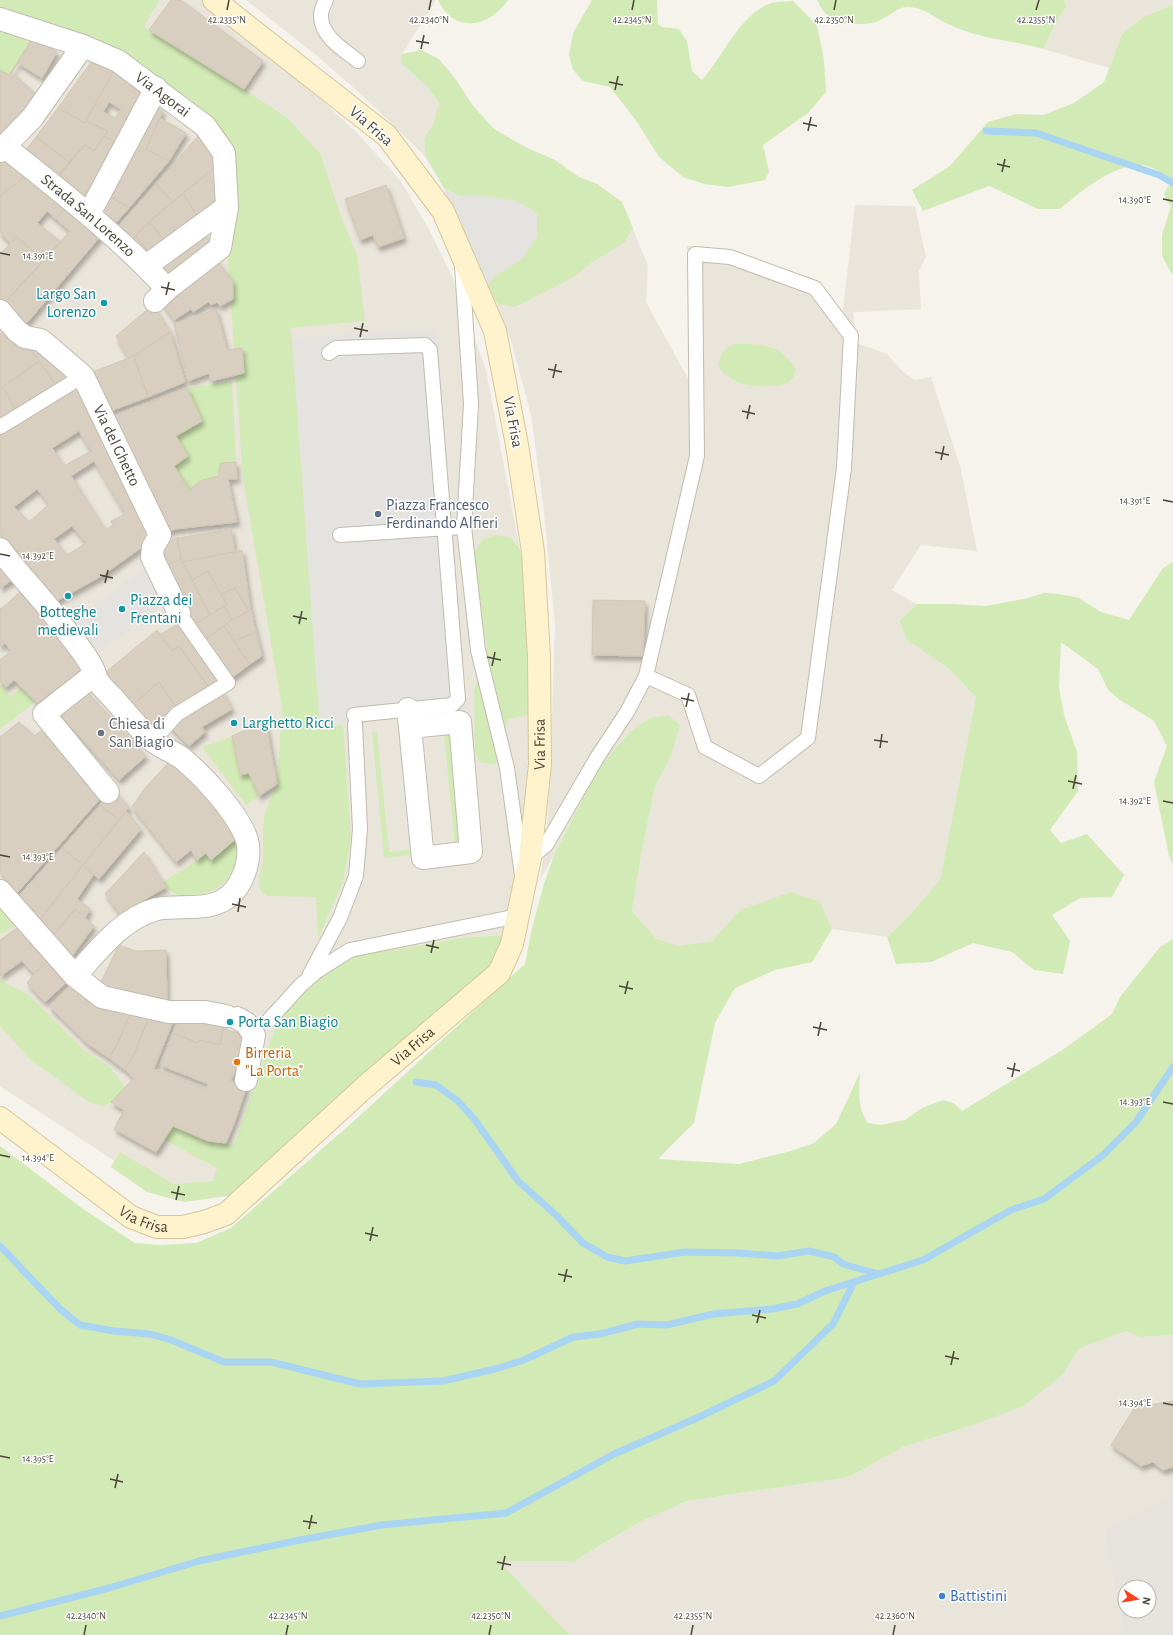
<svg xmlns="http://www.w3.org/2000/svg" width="1173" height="1635" viewBox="0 0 1173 1635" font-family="'Alegreya Sans',sans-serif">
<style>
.residential{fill:#eae5da;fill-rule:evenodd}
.industrial{fill:#e6e2dd;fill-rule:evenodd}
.green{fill:#d2eab5}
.parking{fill:#e5e3e0}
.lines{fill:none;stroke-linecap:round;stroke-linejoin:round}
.stream{stroke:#a9d4f2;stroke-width:7}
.building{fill:#d8cfc1;stroke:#d3c7b4;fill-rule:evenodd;filter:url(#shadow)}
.lane-casing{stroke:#c2bbae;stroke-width:16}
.street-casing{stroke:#c2bbae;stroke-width:24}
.secondary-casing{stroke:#d6c79b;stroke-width:24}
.lane{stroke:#fff;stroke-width:14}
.street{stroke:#fff;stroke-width:22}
.secondary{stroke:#fff3cd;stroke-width:22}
.ticks{fill:none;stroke:#4b4439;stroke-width:1.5}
.culture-dot{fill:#0f9aa8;stroke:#fff;stroke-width:1.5}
.service-dot{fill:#5c6f8a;stroke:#fff;stroke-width:1.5}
.worship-dot{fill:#6b7280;stroke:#fff;stroke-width:1.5}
.food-dot{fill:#e8710a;stroke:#fff;stroke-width:1.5}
.shop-dot{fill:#3f7fe0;stroke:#fff;stroke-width:1.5}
.labels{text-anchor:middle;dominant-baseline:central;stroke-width:3;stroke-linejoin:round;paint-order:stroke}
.street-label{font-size:16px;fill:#4b4439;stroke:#fff}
.culture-label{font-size:16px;fill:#0d838f;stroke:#fff;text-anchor:start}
.service-label{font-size:16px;fill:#4e5e75;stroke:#fff;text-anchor:start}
.worship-label{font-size:16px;fill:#5b616d;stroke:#fff;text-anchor:start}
.food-label{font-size:16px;fill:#c56008;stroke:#fff;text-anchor:start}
.shop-label{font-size:16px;fill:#366cbe;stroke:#fff;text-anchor:start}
.ticks-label{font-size:10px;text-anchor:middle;fill:#4b4439;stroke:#fff;stroke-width:3;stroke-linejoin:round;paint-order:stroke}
</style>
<defs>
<filter id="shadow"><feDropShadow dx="2.5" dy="4.5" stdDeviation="2" flood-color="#0004"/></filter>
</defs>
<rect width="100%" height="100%" fill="#f6f3ec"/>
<path class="residential" d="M0,0H205L284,65L358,134L400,180L430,231L454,281L486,370L525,577L531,715L524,821L508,935L467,937L393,950L352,955L277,1021L234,1145L164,1140L218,1168L213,1181L162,1192L0,1086Z
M246,0H436L402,54L421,50L439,59L456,80L473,106L494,129L525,147L555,160L579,177L597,184L622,202L648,266L646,302L691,384L687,246H699L746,256L824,292L843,310L855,205L915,206L926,257L919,271L921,309L853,312L857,343L887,354L901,370L914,380L931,377L961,469L977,551L921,545L892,590L917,604L899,621L907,640L949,669L976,697L940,880L906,919L887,937L832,929L820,902L740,910L712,941L678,946L656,938L632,911L642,850L655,787L671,756L613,753L598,769L554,855L540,880L547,829L550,776L555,625L543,503L531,415L512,344L485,274L453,202L423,154L363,96L316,55Z
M1063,0H1173V5L1143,17L1122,34L1109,68L1043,49L1058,19L1067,6Z
M1126,1331L1141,1337L1173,1335V1635H570L497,1561L532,1560L597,1548L640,1522L687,1501L849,1477L903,1447L970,1426L1063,1374L1078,1349ZM1125,1587H1149V1611H1125Z"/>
<path class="industrial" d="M1173,1496V1635H1125L1105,1530ZM1125,1587H1149V1611H1125Z"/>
<path class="green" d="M0,0H159L144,27L247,91L287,118L320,153L340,214L357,255L365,321L290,328L292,338L320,727L343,725L351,839L343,882L318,939L316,897L267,896L260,891L259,878L263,863V829L265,812L277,784L282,708L243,478L219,130L193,101L124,59L27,18L0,8Z
M438,0H508C489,28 454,34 438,0Z
M592,0H657L658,24L662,27L679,29L687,41L692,71L702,80C723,57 739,16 769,4C776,1 786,2 793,1L817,25L824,60L826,92L808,113L763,145L769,172L765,180L728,187L704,184L683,177L659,157L637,122L610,87L583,81L573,70L569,55L573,33Z
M817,0H1063L1067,6L1058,19L1043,49C1011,40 978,39 948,24C933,17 923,6 906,7C896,8 886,19 876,22C863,25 849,24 836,23L823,11Z
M1173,5V276L1162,256V235L1171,206L1167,201L1164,194L1167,188L1173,181L1172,178C1166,175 1148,164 1141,165C1113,165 1081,191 1060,209H1038L989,186L923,211L912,190L950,166L988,122L1016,114L1043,115L1074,103L1104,82L1122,34L1143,17Z
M0,30L30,42L9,75L0,70Z
M421,50L439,59L456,80L473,106L494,129L525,147L555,160L579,177L597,184L622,202L633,228L624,243L592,262L572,278L515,307L498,304L487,288L493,277L522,259L537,236L484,196H459L443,187L426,155L424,139L434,123L439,103L428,87L401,63L402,55Z
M734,344C761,343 782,345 796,370C794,375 793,380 787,383C774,389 746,387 733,380C726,376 722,372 718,365C720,354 724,349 734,344Z
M232,381L236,462L220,463L219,476L202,480L189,490L174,466L188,456L176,436L202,421L187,388Z
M495,535L511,538L520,549L525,577L531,715L508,719C503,734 501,750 495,765L479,762L475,749L474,691L487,646L476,587L473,555L482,540Z
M1173,562V865L1169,856L1154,782L1167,746L1154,721L1120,700L1108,690L1098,669L1061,642L1059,687L1064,715L1077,752L1078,791L1050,830L1061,843L1087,834L1124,875L1112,897L1080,898L1052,915L1070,941L1063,974L1034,970L1012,952L973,943L931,962L896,964L887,937L906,919L940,880L976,697L949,669L907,640L899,621L917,604H951L986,606L1024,599L1044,593L1059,594L1079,598L1101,612L1129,620L1163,568Z
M0,684L11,696L20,688L35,702L0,729Z
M668,715L680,725L671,756L655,787L642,850L632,911L656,938L678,946L712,941L740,910L791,892L820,902L832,929L812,962L775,970L735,988L715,1023L694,1123L658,1159L739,1164L791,1151L814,1143L836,1124L860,1073C859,1091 857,1107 868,1123L881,1125L905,1120L922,1108L943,1100L953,1103L962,1111L1064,1049L1112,1014L1120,997L1160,947L1173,939V1335L1141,1337L1126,1331L1078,1349L1063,1374L1025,1405L970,1426L903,1447L849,1477L687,1501L640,1522L574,1561H498L570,1635H0V1146L83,1209L135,1243L161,1245L196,1243L231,1228L354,1121L525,964L532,928L544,884L554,855L598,769L632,730L650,718Z
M455,724L467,849L384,858L372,732H377L389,852L455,845L443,725Z
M232,736L240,775L249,773L259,796L246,805L202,747Z
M238,837C239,846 240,856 237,864C227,891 181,913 163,882L197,860L206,853L211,859Z
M0,905L16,926L0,934Z
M508,935L498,956L482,977L266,1165L228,1196L184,1202L147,1192L111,1167L120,1152L174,1184L213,1181L217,1168L164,1140L173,1126L208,1141L234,1145L277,1021L328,968L352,955L393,950L467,937Z
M0,980L29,995L86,1052L109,1066L126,1088L119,1098L103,1106L89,1102L31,1060L0,1026Z"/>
<path class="parking" d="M443,187L459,196H484L517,201L537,213V236L522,259L493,277L487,288Z
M436,329L466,712L320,727L292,338Z
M146,567L164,602L97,654L72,621Z"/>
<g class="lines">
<path class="stream" d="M986,131L1036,133L1159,175L1173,183
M416,1082L436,1085L458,1101L475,1120L518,1181L556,1215L583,1243L607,1257L625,1261L685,1252L739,1253L777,1256L809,1251L834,1257L843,1264L878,1274
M0,1246L60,1309L80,1325L114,1331L150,1334L171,1340L224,1362H271L360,1384L443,1381L495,1369L524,1360L573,1337L600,1334L638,1324L667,1325L713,1314L772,1309L797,1304L825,1291L923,1260L1011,1210L1044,1199L1102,1156L1136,1122L1173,1067
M0,1616L109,1588L199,1561L300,1540L382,1525L506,1513L614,1454L697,1418L774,1381L833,1324L854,1282"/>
</g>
<path class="building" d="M171,0H181L263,61L244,89L149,30Z
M32,39L57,52L42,78L18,63L12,72L37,95L0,142V70L9,75Z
M97,54L115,68L85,123L58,108Z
M115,68L149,93L122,146L104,136L108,131L86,121ZM109,102L121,109L115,118L103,112Z
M150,103L163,111L146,149L169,161L129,208L106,194Z
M58,108L85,123L86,121L108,131L94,151L85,145L69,162L36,137Z
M160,118L186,133L169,161L146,149Z
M104,136L122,146L85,208L54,182L85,145L94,151Z
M198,136L221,157L214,168L173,202L156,184Z
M36,137L69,162L54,182L22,155Z
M0,156L28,174L0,196Z
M214,168L225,208L202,223L183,193Z
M28,174L69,204L56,219L47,211L37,223L61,242L44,261L17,237L11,244L0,232V196Z
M156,184L173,202L149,222L127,244L114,231Z
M386,185L404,238L378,247L373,235L360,240L345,199Z
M183,193L202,223L169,246L149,222Z
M106,194L129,208L112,227L94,212Z
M69,204L104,232L26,324L4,303L70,231L56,219Z
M149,222L169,246L153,257L136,236Z
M201,230L215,249L167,287L150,266Z
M136,236L153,257L127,244Z
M17,237L44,261L4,303L0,299V254Z
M215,258L233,281V299L220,306L217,302L211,305L208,302L193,312L191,309L174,320L159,299Z
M153,305L170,332L134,356L128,358L116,336Z
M216,309L227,350L242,348L244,373L211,381L209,373L188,381L174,324Z
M11,326L39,361L0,389V334Z
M170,332L185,382L148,397L134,356Z
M38,343L76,375L57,387L32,351Z
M134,356L148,397L103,414L90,373Z
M39,361L57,387L17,412L3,387Z
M81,383L156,537L103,575L53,603L0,534V430ZM79,431L91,451L64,466L52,448ZM94,461L125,514L111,521L113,525L105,530L71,476ZM37,489L49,504L29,522L14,507ZM72,526L86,543L67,555L54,539Z
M3,387L17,412L0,422V389Z
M187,388L202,421L176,436L188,456L174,466L189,490L202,480L219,476L220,463L236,462L237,479H228L237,522L175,529L162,534L110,417Z
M231,529L235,552L182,562L177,538Z
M177,538L181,559L160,568L155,546Z
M242,550L250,607L256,632L234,641L224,626L232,620L249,611L235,588L221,594L208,571L192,580L182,562Z
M181,559L210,615L191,626L160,568Z
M0,567L17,577L0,588Z
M208,571L227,605L210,615L192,580Z
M235,588L249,611L232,620L224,606L227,605L221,594Z
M23,589L87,665L38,703L14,680L6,687L0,681V660L11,651L5,643L0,647V608L1,609Z
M593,600L645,601L643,656L592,655Z
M224,606L232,620L202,641L191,626Z
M183,620L225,680L210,689L179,646L172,651L160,635Z
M224,626L250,664L230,679L202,641Z
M157,630L172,651L179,646L210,689L177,708L159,682L129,708L101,676Z
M256,632L262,656L250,664L234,641Z
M159,682L177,708L146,726L129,708Z
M83,687L146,756L119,780L57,711Z
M221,689L232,709L202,727L205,732L189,746L169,726Z
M19,722L35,736L45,727L106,792L16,894L0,871V737Z
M266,724L277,784L259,796L249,773L240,775L232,736L243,731Z
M172,759L207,796L225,822L227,821L238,837L211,860L206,853L197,860L191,850L176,862L132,807L145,788Z
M113,789L129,807L119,820L100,805Z
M100,805L119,820L83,865L62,848Z
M126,811L141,829L99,879L83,865Z
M62,848L83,865L38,922L18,897Z
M144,852L166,887L120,914L105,894Z
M83,865L94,874L77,899L90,909L85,918L75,909L51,938L38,922Z
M75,909L94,926L70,959L51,938Z
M24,923L51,958L34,974L22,961L0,976V940Z
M119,945L135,951L166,950L167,1003L99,986Z
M51,958L69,980L45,1002L27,983L34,974Z
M74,981L133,1007L118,1043L109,1058L88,1044L49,1006Z
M133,1007L151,1012L135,1052L125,1070L109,1058L118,1043Z
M151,1012L175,1016L154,1069L206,1089L208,1084L160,1065L173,1033L198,1043L200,1040L220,1045L223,1029L247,1035L231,1081L247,1086L235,1121L226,1143L208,1141L173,1126L156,1152L114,1129L124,1110L111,1102L134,1078L125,1070L135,1052Z
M180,1016L224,1025L220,1045L200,1040L198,1043L173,1033Z
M1173,1401V1467L1163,1470L1153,1462L1141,1466L1111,1445L1135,1407Z"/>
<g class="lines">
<defs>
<path id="lane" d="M326,0C324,4 321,11 321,15C320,36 344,50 358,61
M462,266L471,404L464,527L478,650L507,768L522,875
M329,353L336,348L425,345L430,350L458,699L452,705L354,715
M0,427L83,376
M340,535L464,527
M153,741L177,714L228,683L179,613
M530,858L546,845L598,756L627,712L646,676L688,695L705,747L759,776L808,738L844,468L851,336L815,288L730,257L695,254L697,456L646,676
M310,974L340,918L356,876L360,829L355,724
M269,1020L301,985L317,971L350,950L518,916"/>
<g id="street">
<path id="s1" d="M0,19L83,46L118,61L205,126L224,153L227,207L220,248L167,289L155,301"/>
<path id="s2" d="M4,146C61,192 118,235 167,289"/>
<path d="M0,151L32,118L83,46"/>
<path d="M89,214L156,88"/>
<path d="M146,266L227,207"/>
<path id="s3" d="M0,311L17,331L25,337L41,340L83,376L160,535L153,547L152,557L179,613"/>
<path d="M0,549C19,576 43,598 62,625C71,637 87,655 93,669C95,672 95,677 97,680C101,686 107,692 112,697C124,710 140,731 153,741C162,748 174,752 183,759C204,777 238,813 247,840C252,859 243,885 228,897C207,913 180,904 157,909C122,918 98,951 75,976"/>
<path d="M95,674L44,714L108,792"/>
<path d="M408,709L410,727L422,849L423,858L471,852L460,722L410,727"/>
<path d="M0,891L75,976L102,997L169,1012H205L226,1016"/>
<path d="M237,1018L246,1023L254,1035L246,1080"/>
</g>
<g id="secondary">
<path id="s4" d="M0,1118L131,1217L157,1227H183L204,1222L226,1214L366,1086L499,973L512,944L530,858L540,764L539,657L533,552L517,445L495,331L443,211L387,136L214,0"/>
</g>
</defs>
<use href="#lane" class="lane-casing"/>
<use href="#street" class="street-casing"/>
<use href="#secondary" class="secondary-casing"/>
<use href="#lane" class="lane"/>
<use href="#street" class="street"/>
<use href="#secondary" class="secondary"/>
</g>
<path class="ticks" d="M227,10L229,0M429,10L431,0M632,10L634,0M834,10L836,0M1036,10L1039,0M416,41L429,43M421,49L424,35M609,82L623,85M615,90L618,76M803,123L817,126M808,131L811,117M997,164L1010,167M1002,172L1005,159M1163,199L1173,201M0,253L10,255M161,287L175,290M166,295L169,282M354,328L368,331M360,337L363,323M548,369L562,372M553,378L556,364M742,411L755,414M747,419L750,405M935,452L949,455M941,460L944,446M1163,500L1173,502M0,554L10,556M100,575L113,578M105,583L108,570M293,616L307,619M299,624L302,611M487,657L501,660M492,666L495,652M681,698L694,701M686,707L689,693M874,740L888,742M880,748L882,734M1068,781L1082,784M1073,789L1076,775M1163,801L1173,803M0,855L10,857M232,904L246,907M238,912L240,898M426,945L439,948M431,953L434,940M619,986L633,989M625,994L628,981M813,1027L827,1030M818,1036L821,1022M1007,1068L1020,1071M1012,1077L1015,1063M1163,1102L1173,1104M0,1155L10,1157M171,1192L185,1195M176,1200L179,1186M365,1233L378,1236M370,1241L373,1227M558,1274L572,1277M564,1282L567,1269M752,1315L766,1318M757,1323L760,1310M945,1356L959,1359M951,1365L954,1351M1163,1403L1173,1405M0,1456L10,1458M110,1479L123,1482M115,1488L118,1474M303,1521L317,1523M309,1529L312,1515M497,1562L511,1565M502,1570L505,1556M84,1635L86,1625M286,1635L288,1625M489,1635L491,1625M691,1635L693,1625M893,1635L895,1625"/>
<g class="culture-dot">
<circle cx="104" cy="303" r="4"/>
<circle cx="68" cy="596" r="4"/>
<circle cx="122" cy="609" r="4"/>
<circle cx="234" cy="723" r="4"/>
<circle cx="230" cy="1022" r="4"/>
</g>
<circle class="service-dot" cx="378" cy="514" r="4"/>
<circle class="worship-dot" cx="101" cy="733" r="4"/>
<circle class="food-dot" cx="237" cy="1062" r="4"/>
<circle class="shop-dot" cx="942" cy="1596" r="4"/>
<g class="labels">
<g class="street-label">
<text stroke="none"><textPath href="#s1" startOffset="181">Via Agorai</textPath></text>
<text transform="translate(371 126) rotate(41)">Via Frisa</text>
<text stroke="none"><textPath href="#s2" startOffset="109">Strada San Lorenzo</textPath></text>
<text transform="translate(513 422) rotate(79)">Via Frisa</text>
<text stroke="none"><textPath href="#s3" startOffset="185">Via del Ghetto</textPath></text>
<text stroke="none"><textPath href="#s4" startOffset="861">Via Frisa</textPath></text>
<text stroke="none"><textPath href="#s4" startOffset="514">Via Frisa</textPath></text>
<text stroke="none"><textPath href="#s4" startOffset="177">Via Frisa</textPath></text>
</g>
<g class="culture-label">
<text x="96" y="294" text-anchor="end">Largo San<tspan x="96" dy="18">Lorenzo</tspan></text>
<text x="130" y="600">Piazza dei<tspan x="130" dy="18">Frentani</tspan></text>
<text x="68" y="612" text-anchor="middle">Botteghe<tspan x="68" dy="18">medievali</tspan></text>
<text x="242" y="723">Larghetto Ricci</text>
<text x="238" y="1022">Porta San Biagio</text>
</g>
<g class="service-label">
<text x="386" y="505">Piazza Francesco<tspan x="386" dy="18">Ferdinando Alfieri</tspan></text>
</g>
<g class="worship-label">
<text x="109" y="724">Chiesa di<tspan x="109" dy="18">San Biagio</tspan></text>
</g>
<g class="food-label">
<text x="245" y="1053">Birreria<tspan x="245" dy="18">"La Porta"</tspan></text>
</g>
<g class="shop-label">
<text x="950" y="1596">Battistini</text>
</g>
</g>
<g class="ticks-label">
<text x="227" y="23">42.2335°N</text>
<text x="429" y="23">42.2340°N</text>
<text x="632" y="23">42.2345°N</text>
<text x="834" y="23">42.2350°N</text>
<text x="1036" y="23">42.2355°N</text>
<text x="1135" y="203">14.390°E</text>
<text x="38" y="259">14.391°E</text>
<text x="1135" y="504">14.391°E</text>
<text x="38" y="559">14.392°E</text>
<text x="1135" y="804">14.392°E</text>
<text x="38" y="860">14.393°E</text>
<text x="1135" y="1105">14.393°E</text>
<text x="38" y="1161">14.394°E</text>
<text x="1135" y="1406">14.394°E</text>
<text x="38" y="1462">14.395°E</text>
<text x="86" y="1619">42.2340°N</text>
<text x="288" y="1619">42.2345°N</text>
<text x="491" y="1619">42.2350°N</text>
<text x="693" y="1619">42.2355°N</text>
<text x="895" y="1619">42.2360°N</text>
</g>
<g transform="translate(1137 1599) rotate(102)"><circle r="19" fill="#ffffff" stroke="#b7b4b0"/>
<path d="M0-3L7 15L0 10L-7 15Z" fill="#fc3f1d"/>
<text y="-6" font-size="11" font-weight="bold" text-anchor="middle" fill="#4b4439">N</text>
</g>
</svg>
